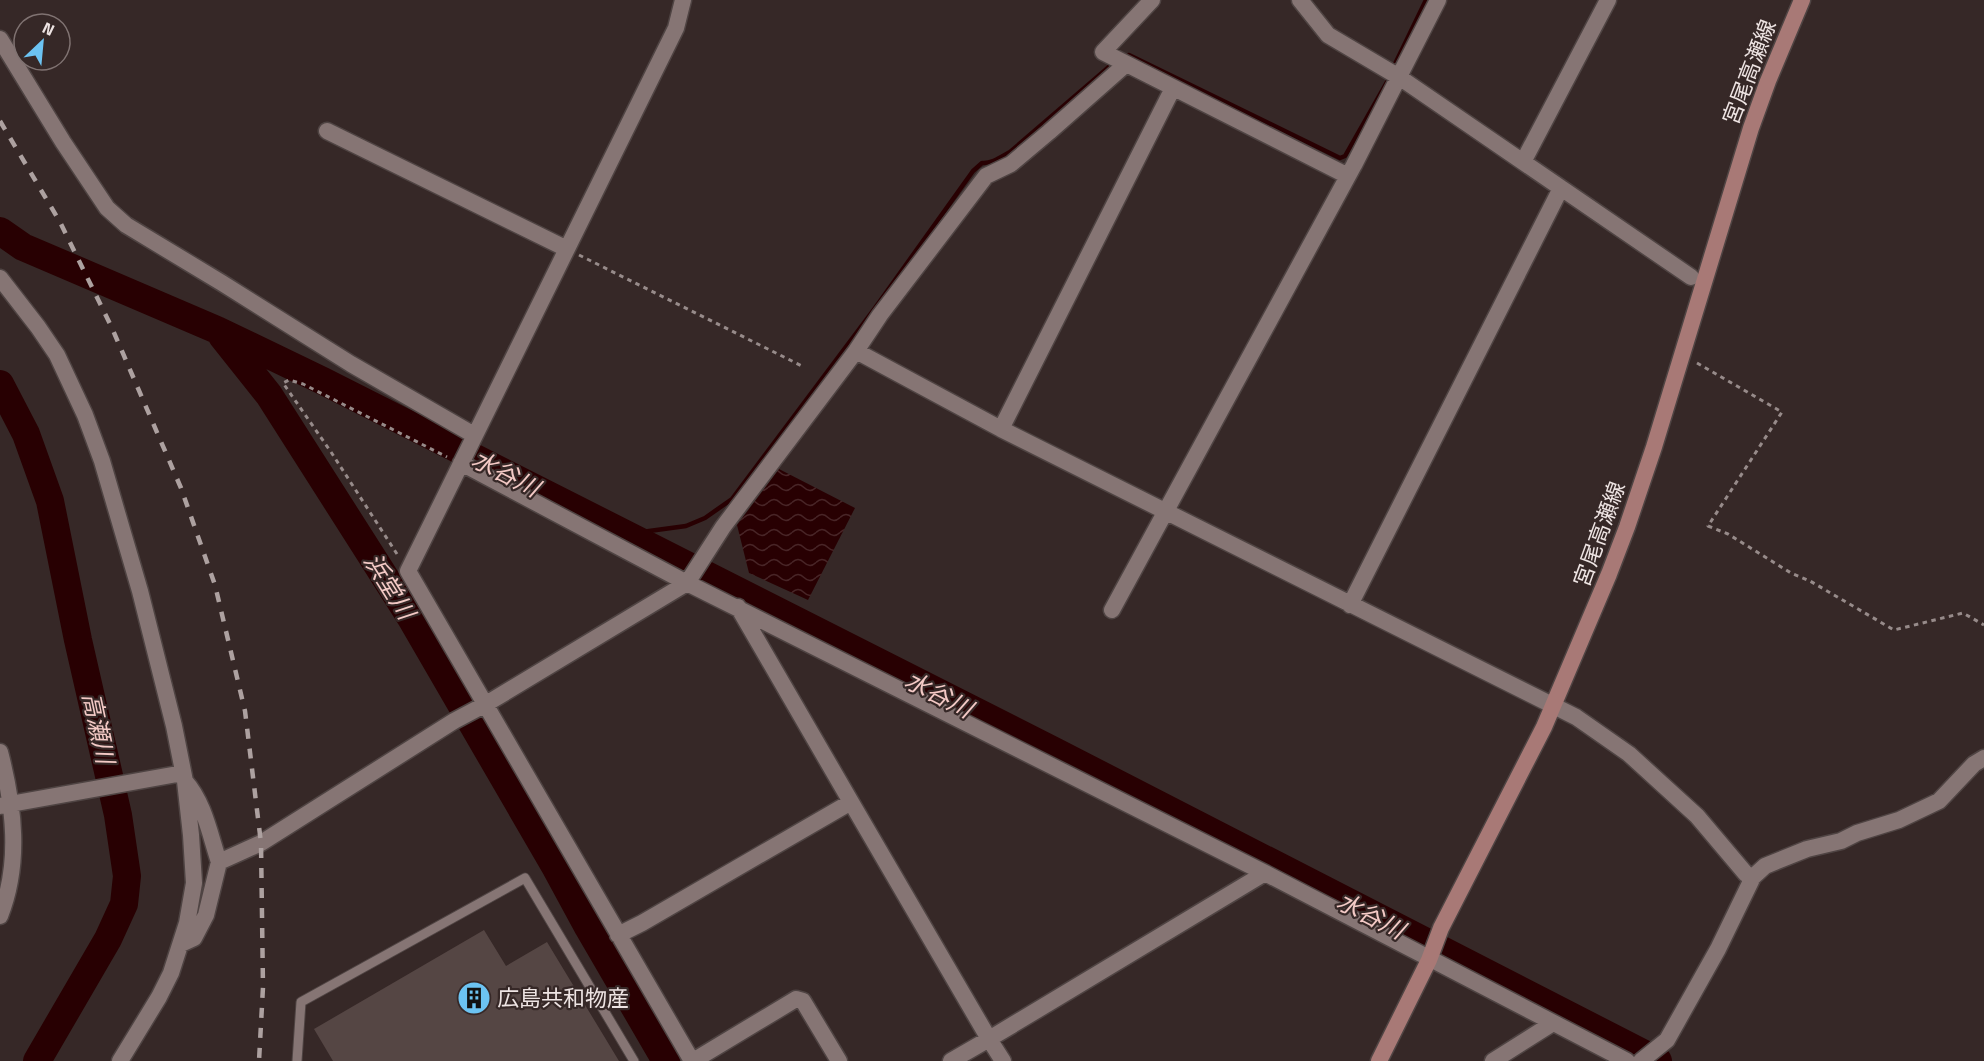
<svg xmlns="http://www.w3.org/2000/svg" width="1984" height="1061" viewBox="0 0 1984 1061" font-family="'Titillium Web','Noto Sans JP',sans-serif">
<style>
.water{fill:url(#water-waves)}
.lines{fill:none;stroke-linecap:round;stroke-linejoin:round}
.stream{stroke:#280002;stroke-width:4.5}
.river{stroke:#280002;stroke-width:28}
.building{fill:#554644}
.service-casing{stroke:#4f4443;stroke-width:11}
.minor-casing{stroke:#4f4443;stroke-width:19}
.secondary-casing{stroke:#4f4443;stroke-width:19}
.path{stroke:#978b8a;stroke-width:3;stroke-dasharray:4.5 4.5;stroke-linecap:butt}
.service{stroke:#867574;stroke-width:9}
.minor{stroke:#867574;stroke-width:16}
.secondary{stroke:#a87976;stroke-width:16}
.rail{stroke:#ada1a0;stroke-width:4.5;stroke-dasharray:10 10;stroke-linecap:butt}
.labels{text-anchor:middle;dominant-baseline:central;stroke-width:4.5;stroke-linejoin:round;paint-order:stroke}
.street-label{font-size:22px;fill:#eee4e3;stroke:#362827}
.poi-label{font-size:22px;fill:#eee4e3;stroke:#362827;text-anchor:start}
.water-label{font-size:24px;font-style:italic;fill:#f4cac6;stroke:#362827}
</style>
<defs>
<pattern id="water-waves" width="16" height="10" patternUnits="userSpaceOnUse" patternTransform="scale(1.5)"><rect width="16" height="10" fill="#280002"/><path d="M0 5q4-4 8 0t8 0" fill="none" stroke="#482527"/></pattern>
</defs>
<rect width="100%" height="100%" fill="#362827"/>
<path class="water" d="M779,469L855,508L808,600L749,573L737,525Z"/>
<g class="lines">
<path class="stream" d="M1129,55L1340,158L1345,156L1387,82
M1395,64L1426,0
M627,534L686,526L705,518L732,499L875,308L973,171L982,163C991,164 1001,157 1010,152L1110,66"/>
<path class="river" d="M0,231L23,247L217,330L323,381L1056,752L1658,1061
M222,336L269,395L411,618L556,868L588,927L666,1061
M0,384L26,434L50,501L78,640L118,815L127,876L124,904L108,939L37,1061"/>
</g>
<path class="building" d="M484,930L506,966L547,942L619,1061H333L314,1029Z"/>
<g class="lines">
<defs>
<path id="service" d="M297,1061L301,1002L525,878L634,1061"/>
<path id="minor" d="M683,0L676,28L408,571L692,1061
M1152,0L1103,52L1348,176
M1300,0L1328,35L1399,77L1691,277
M0,39L63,142L107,208L126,225L222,283L351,364L474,435
M327,131L567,249
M1523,162L1608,0
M0,278L38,327L57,355L85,415L102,461L140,591L174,726L185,781L191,835L194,883L187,923L171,973L159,997L120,1061
M856,351L1001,429L1576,717L1629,754L1697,816L1746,874L1753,877
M1001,429L1173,88
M461,463L687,583L1265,873L1627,1061
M1350,605L1561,188
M738,607L851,802
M1112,610L1354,165L1438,0
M0,752C14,806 21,863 0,916
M185,781C204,802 210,835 219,862L261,843L454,721L486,704L687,583L723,527L856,351L880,315L986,176L1011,164L1049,132L1125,65
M0,806L183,773
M618,935L642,923L851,802L989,1039L1265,873
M181,944L194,938L206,915L219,862
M693,1061L796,999L803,1001L839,1061
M951,1061L989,1039L1003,1061
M1493,1061L1553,1023
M1641,1061L1667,1040L1718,949L1753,877L1765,866L1807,849L1841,841L1857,833L1899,820L1939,801L1974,764L1984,758"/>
<path id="secondary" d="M1379,1061L1429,960L1441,928L1544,727L1609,574L1627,527L1654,447L1751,128L1768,81L1802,0"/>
</defs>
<use href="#service" class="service-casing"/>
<use href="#minor" class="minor-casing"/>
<use href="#secondary" class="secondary-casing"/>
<path class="path" d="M579,255L804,367
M1697,363L1782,412L1708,526L1728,534L1791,573L1810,581L1894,630L1963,613L1984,625
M397,554L331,452L283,383L289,380L303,384L447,457"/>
<use href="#service" class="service"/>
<use href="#minor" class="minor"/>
<use href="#secondary" class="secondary"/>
<path class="rail" d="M0,121L60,222L112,328L181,488L215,585L245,711L261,843L263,987L259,1061"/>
</g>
<defs>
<symbol id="building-disc" viewBox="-11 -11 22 22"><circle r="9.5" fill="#6cc3f2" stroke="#362827"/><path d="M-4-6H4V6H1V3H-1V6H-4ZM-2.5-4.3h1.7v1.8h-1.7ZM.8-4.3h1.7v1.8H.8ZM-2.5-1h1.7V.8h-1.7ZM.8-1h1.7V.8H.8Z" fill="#111"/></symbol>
</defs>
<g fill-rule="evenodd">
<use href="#building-disc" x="455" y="979" width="38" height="38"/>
</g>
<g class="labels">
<g class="street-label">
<text transform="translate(1749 72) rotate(-69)">宮尾高瀬線</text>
<text transform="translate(1599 534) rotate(-70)">宮尾高瀬線</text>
</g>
<g class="poi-label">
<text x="497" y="998">広島共和物産</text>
</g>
<g class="water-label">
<text transform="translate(506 473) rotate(27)">水谷川</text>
<text transform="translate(390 586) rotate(58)">浜堂川</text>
<text transform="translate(939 694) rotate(27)">水谷川</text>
<text transform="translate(99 728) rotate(78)">高瀬川</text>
<text transform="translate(1371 915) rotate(27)">水谷川</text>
</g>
</g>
<g transform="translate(42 42) rotate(26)"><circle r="28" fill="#362827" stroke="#807372" stroke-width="1.5"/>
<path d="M0-4.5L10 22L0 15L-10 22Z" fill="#6cc3f2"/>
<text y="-9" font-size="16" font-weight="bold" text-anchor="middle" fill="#eee4e3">N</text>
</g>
</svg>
